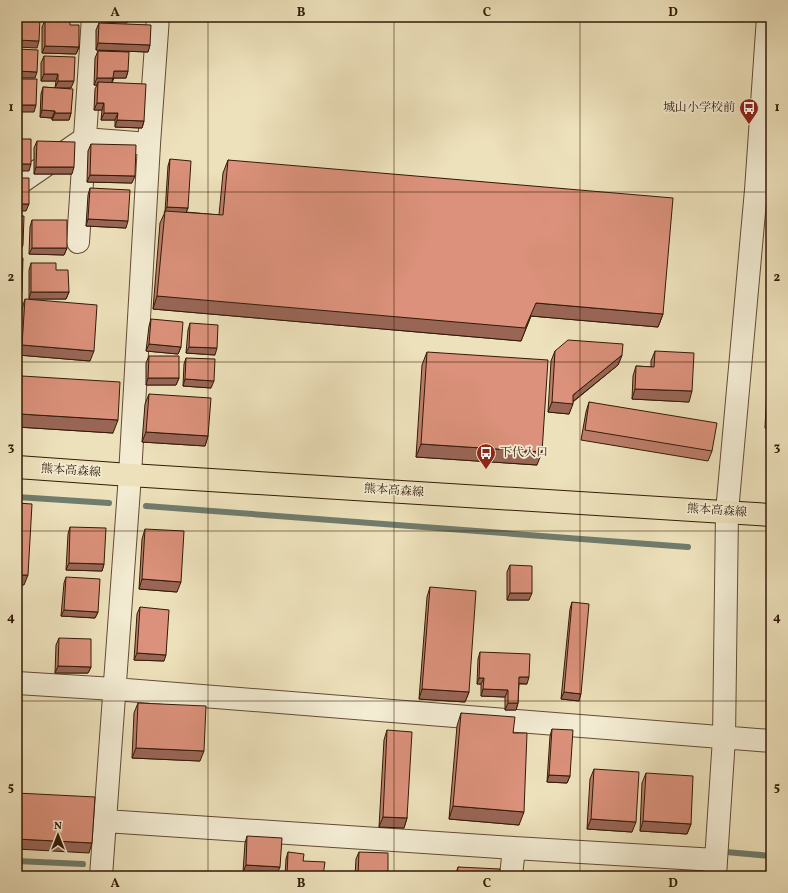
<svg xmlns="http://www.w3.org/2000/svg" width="788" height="893" viewBox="0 0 788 893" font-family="Vollkorn,'Noto Serif JP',serif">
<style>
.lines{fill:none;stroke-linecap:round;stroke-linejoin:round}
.stream{stroke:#707c6d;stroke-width:6}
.minor-casing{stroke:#624c33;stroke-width:24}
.major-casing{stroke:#331a06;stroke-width:24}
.minor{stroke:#f3ecd3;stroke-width:22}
.major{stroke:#ede1bb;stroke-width:22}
.wall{fill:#bc7d6a;stroke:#331a06}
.shaded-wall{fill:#996656;stroke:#331a06}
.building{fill:#db917b;stroke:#331a06}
.grid{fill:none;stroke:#331a06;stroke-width:1;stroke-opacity:0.55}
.labels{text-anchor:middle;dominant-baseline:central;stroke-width:3.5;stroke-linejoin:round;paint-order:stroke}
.poi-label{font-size:12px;fill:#331a06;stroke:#f3ecd3;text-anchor:end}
.street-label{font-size:12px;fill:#331a06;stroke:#f3ecd3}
.neatline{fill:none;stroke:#331a06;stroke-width:1.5}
.grid-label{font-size:13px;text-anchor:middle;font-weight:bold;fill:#331a06}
</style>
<rect width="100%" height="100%" fill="#ede1bb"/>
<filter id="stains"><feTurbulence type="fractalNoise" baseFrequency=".005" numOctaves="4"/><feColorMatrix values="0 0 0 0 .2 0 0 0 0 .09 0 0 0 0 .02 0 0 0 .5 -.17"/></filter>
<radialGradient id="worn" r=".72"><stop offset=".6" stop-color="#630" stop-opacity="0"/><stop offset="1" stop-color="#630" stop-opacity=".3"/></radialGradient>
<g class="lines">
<path class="stream" d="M17,497L109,503
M146,506L688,547
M726,852L771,856
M17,861L83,864"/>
<defs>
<path id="minor" d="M17,185L84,139L149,144
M78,242L93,17
M17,683L114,689L771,741
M105,821L514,848L716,860
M101,876L130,475L149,144L158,17
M511,876L514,848
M715,876L724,738L727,512L756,190L768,17"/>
<path id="major" d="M17,467L130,475L771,515"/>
</defs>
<use href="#minor" class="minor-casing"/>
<use href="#major" class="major-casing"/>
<use href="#minor" class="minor"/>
<use href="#major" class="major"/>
</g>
<path class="wall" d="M45,20L70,25L79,47L76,54L42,53V27Z
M99,23L150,45L148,52L96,50V30Z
M98,51L128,71L126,78H114L112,83L144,121L142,128L115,127V120H101L102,110H94L95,89L97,85H94L95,58Z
M44,56L71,88H63L71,113L69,120H52V118L40,117L41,94L43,87L55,88L56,81H41V63Z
M37,141L72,174H34V148Z
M91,144L132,183L87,182L88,151Z
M170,159L188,208L186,212L219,215L223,173L228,160L663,314L658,327L531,316L521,341L153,309L160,223L165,212L168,166Z
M90,188L126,228L86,226L88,195Z
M32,220L67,248L64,255L29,254L30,227Z
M31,263L56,270L69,292L66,299H29V270Z
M25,299L90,361L18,355L22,309Z
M151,319L181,347L178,354L146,351L149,326Z
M190,323L215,355L186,353L188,330Z
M555,351L622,355L618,365L573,402L569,414L548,412L551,361Z
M655,351L689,402L632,399L633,376L636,366L651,367V361Z
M427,352L537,465L416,457L422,365Z
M149,356L179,378L176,385H146V363Z
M186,358L211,388L183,386L184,364Z
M771,366V434L765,428L767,387L770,381Z
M22,376L113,433L17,427V388Z
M149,394L208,436L205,446L142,442L145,404Z
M589,402L712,451L708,461L581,440L586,412Z
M70,527L104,564L102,571L66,570L68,534Z
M145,529L177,592L139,589L142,539Z
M510,565L529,600H507V572Z
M66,577L98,612L95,618L61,616L64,583Z
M430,587L469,692L465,702L419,699L427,597Z
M572,602L579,701L561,699L570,609Z
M140,607L164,661L134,660L137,614Z
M59,638L91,667L88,673H55L56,645Z
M480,652L527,684H519L518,703L516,710H505V697L481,696V684H477L478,659Z
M771,681V719H768Z
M138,703L200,761L132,758L134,713Z
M461,713L513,733L519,825L449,819L457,726Z
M552,729L570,776L567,783L547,782L550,736Z
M387,730L407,818L404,828L379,827L384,740Z
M594,769L632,832L587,829L590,779Z
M646,773L691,824L687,834L640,831L642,783Z
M247,836L277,874L243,872L245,843Z
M288,852L303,861L323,876H285L286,859Z
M359,852L388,876H355L356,859Z
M458,867L499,876H455Z"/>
<path class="shaded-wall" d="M45,17H79L78,20L44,19Z
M102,17H150L149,20L129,19L127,23L100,22Z
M17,40L39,41L37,48L17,47Z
M98,43L150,45L148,52L96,50Z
M45,46L79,47L76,54L42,53Z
M17,71L37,72L35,78H17Z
M114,71H128L126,78H111Z
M44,74H58L56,81H41Z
M97,78H113L111,85L98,82L97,85H94Z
M58,81H74L71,88H55Z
M97,103H104L102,110H94Z
M17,105H36L34,112H17Z
M42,110L55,111L52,118L40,117Z
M55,113H71L69,120H52Z
M104,113H118L115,120H101Z
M117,120L144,121L142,128L115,127Z
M17,164H31L29,171H17Z
M36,167H74L72,174H34Z
M90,175L135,176L132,183L87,182Z
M17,204H29L26,211H17Z
M167,207L188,208L185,215L164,213Z
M88,219L128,221L126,228L86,226Z
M17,245H23L20,252H17Z
M32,248H67L64,255L29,254Z
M17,291H22L19,298H17Z
M31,292H69L66,299H29Z
M157,296L536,303L663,314L658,327L531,316L521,341L153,309Z
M149,344L181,347L178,354L146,351Z
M22,345L94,351L90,361L18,355Z
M189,347L217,348L215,355L186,353Z
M622,355L618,365L571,403L573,404L569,414L548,412L552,402L573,395Z
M148,378H179L176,385H146Z
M185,379L214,381L211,388L183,386Z
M635,389L692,391L689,402L632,399Z
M20,414L118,420L113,433L17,427V422Z
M146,432L208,436L205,446L142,442Z
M421,444L542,452L537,465L416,457Z
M69,563L104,564L102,571L66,570Z
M17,575H28L24,585H17Z
M142,579L181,582L177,592L139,589Z
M510,593H532L529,600H507Z
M64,610L98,612L95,618L61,616Z
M137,653L166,655L164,661L134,660Z
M58,666L91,667L88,673H55Z
M519,677H529L527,684L516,683Z
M479,678H484L481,684H477Z
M422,689L469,692L465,702L419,699Z
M483,689L508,690L505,697L481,696Z
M564,692L581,694L579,701L561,699Z
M508,703H518L516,710H505Z
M771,711V719H768Z
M136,748L204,751L200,761L132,758Z
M549,775L570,776L567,783L547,782Z
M453,806L524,812L519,825L449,819Z
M383,817L407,818L404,828L379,827Z
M591,819L636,822L632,832L587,829Z
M643,821L691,824L687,834L640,831Z
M17,839L92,843L89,853L17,849Z
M246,865L280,867L277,874L243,872Z"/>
<path class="building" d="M17,17L40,18L39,41L17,40Z
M45,20H70V25H79V47L45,46Z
M99,23L151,25L150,45L98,43Z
M17,49L38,50L37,72L17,71Z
M98,51L129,52L128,71H114L113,78H97Z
M44,56L75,57L74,81H58V74H44Z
M17,79H37L36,105H17Z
M98,82L146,84L144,121L117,120L118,113H104V103H97Z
M43,87L73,89L71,113H55V111L42,110Z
M17,139H31V164H17Z
M37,141L75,142L74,167H36Z
M91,144L136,145L135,176L90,175Z
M170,159L191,161L188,208L167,207Z
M228,160L673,198L663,314L536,303L525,328L157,296L165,211L223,215Z
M17,178H29V204H17Z
M90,188L130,190L128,221L88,219Z
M17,216H24L23,245H17Z
M32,220H67V248H32Z
M17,258H23L22,291H17Z
M31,263H56V270H68L69,292H31Z
M25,299L97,305L94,351L22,345Z
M17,301H22L17,352Z
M151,319L183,322L181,347L149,344Z
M190,323L218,325L217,348L189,347Z
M568,340L623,344L622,355L573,395V404L552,402L555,351Z
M655,351L694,353L692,391L635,389L636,366L654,367Z
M427,352L548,360L542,452L421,444Z
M149,356H179V378H148Z
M186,358L215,359L214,381L185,379Z
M22,376L120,382L118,420L20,414Z
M770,380H771V425L767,421Z
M149,394L211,398L208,436L146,432Z
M589,402L717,423L712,451L585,430Z
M17,503L32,504L28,575H17Z
M70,527L106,528L104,564L69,563Z
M145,529L184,531L181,582L142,579Z
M510,565L532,566V593H510Z
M66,577L100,579L98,612L64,610Z
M430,587L476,591L469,692L422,689Z
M572,602L589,604L581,694L564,692Z
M140,607L169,610L166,655L137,653Z
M59,638L91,639V667L58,666Z
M480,652L530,654L529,677H519L518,703H508V690L483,689L484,678H479Z
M138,703L206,706L204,751L136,748Z
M461,713L515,717L513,733H527L524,812L453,806Z
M552,729L573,730L570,776L549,775Z
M387,730L412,732L407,818L383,817Z
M594,769L639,772L636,822L591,819Z
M646,773L693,776L691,824L643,821Z
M17,793L95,797L92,843L17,839Z
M247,836L282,838L280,867L246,865Z
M288,852L304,854L303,861L325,862L323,876H287Z
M359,852L388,853V876H358Z
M458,867L500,869L499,876H457Z
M670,873L692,874V876H670Z
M119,874L155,876H119Z"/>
<path class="grid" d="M208,17V876M394,17V876M580,17V876M17,192H771M17,362H771M17,531H771M17,701H771"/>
<defs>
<symbol id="bus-pin" viewBox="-11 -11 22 30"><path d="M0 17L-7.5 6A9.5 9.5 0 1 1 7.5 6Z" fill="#8f2418" stroke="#f3ecd3"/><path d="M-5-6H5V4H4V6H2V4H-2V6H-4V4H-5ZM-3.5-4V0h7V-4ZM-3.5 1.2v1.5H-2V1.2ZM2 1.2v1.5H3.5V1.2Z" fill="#fff"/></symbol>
</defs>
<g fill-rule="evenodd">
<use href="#bus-pin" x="738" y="97" width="22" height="30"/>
<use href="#bus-pin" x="475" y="442" width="22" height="30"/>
</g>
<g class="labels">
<g class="poi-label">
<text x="735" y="108">城山小学校前</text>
<text x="500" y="453" text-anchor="start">下代入口</text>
</g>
<g class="street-label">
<text transform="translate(71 471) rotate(4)">熊本高森線</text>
<text transform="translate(394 491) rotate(4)">熊本高森線</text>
<text transform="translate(717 511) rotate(4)">熊本高森線</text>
</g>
</g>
<rect width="788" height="893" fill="none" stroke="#ede1bb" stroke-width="44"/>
<g transform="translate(58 835)" stroke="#f3ecd3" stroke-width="3" paint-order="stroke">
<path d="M0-3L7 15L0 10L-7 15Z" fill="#331a06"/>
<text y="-6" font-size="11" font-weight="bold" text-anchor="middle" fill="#331a06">N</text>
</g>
<rect x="22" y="22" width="744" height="849" class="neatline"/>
<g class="grid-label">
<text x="115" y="16">A</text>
<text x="301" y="16">B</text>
<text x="487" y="16">C</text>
<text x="673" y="16">D</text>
<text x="11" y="111">1</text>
<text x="777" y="111">1</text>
<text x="11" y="281">2</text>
<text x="777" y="281">2</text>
<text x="11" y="451">3</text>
<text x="777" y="451">3</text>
<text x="11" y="621">4</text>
<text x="777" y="621">4</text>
<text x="11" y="791">5</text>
<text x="777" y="791">5</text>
<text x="115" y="887">A</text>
<text x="301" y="887">B</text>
<text x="487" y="887">C</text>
<text x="673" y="887">D</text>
</g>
<rect width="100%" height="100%" filter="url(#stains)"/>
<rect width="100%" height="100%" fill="url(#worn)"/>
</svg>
